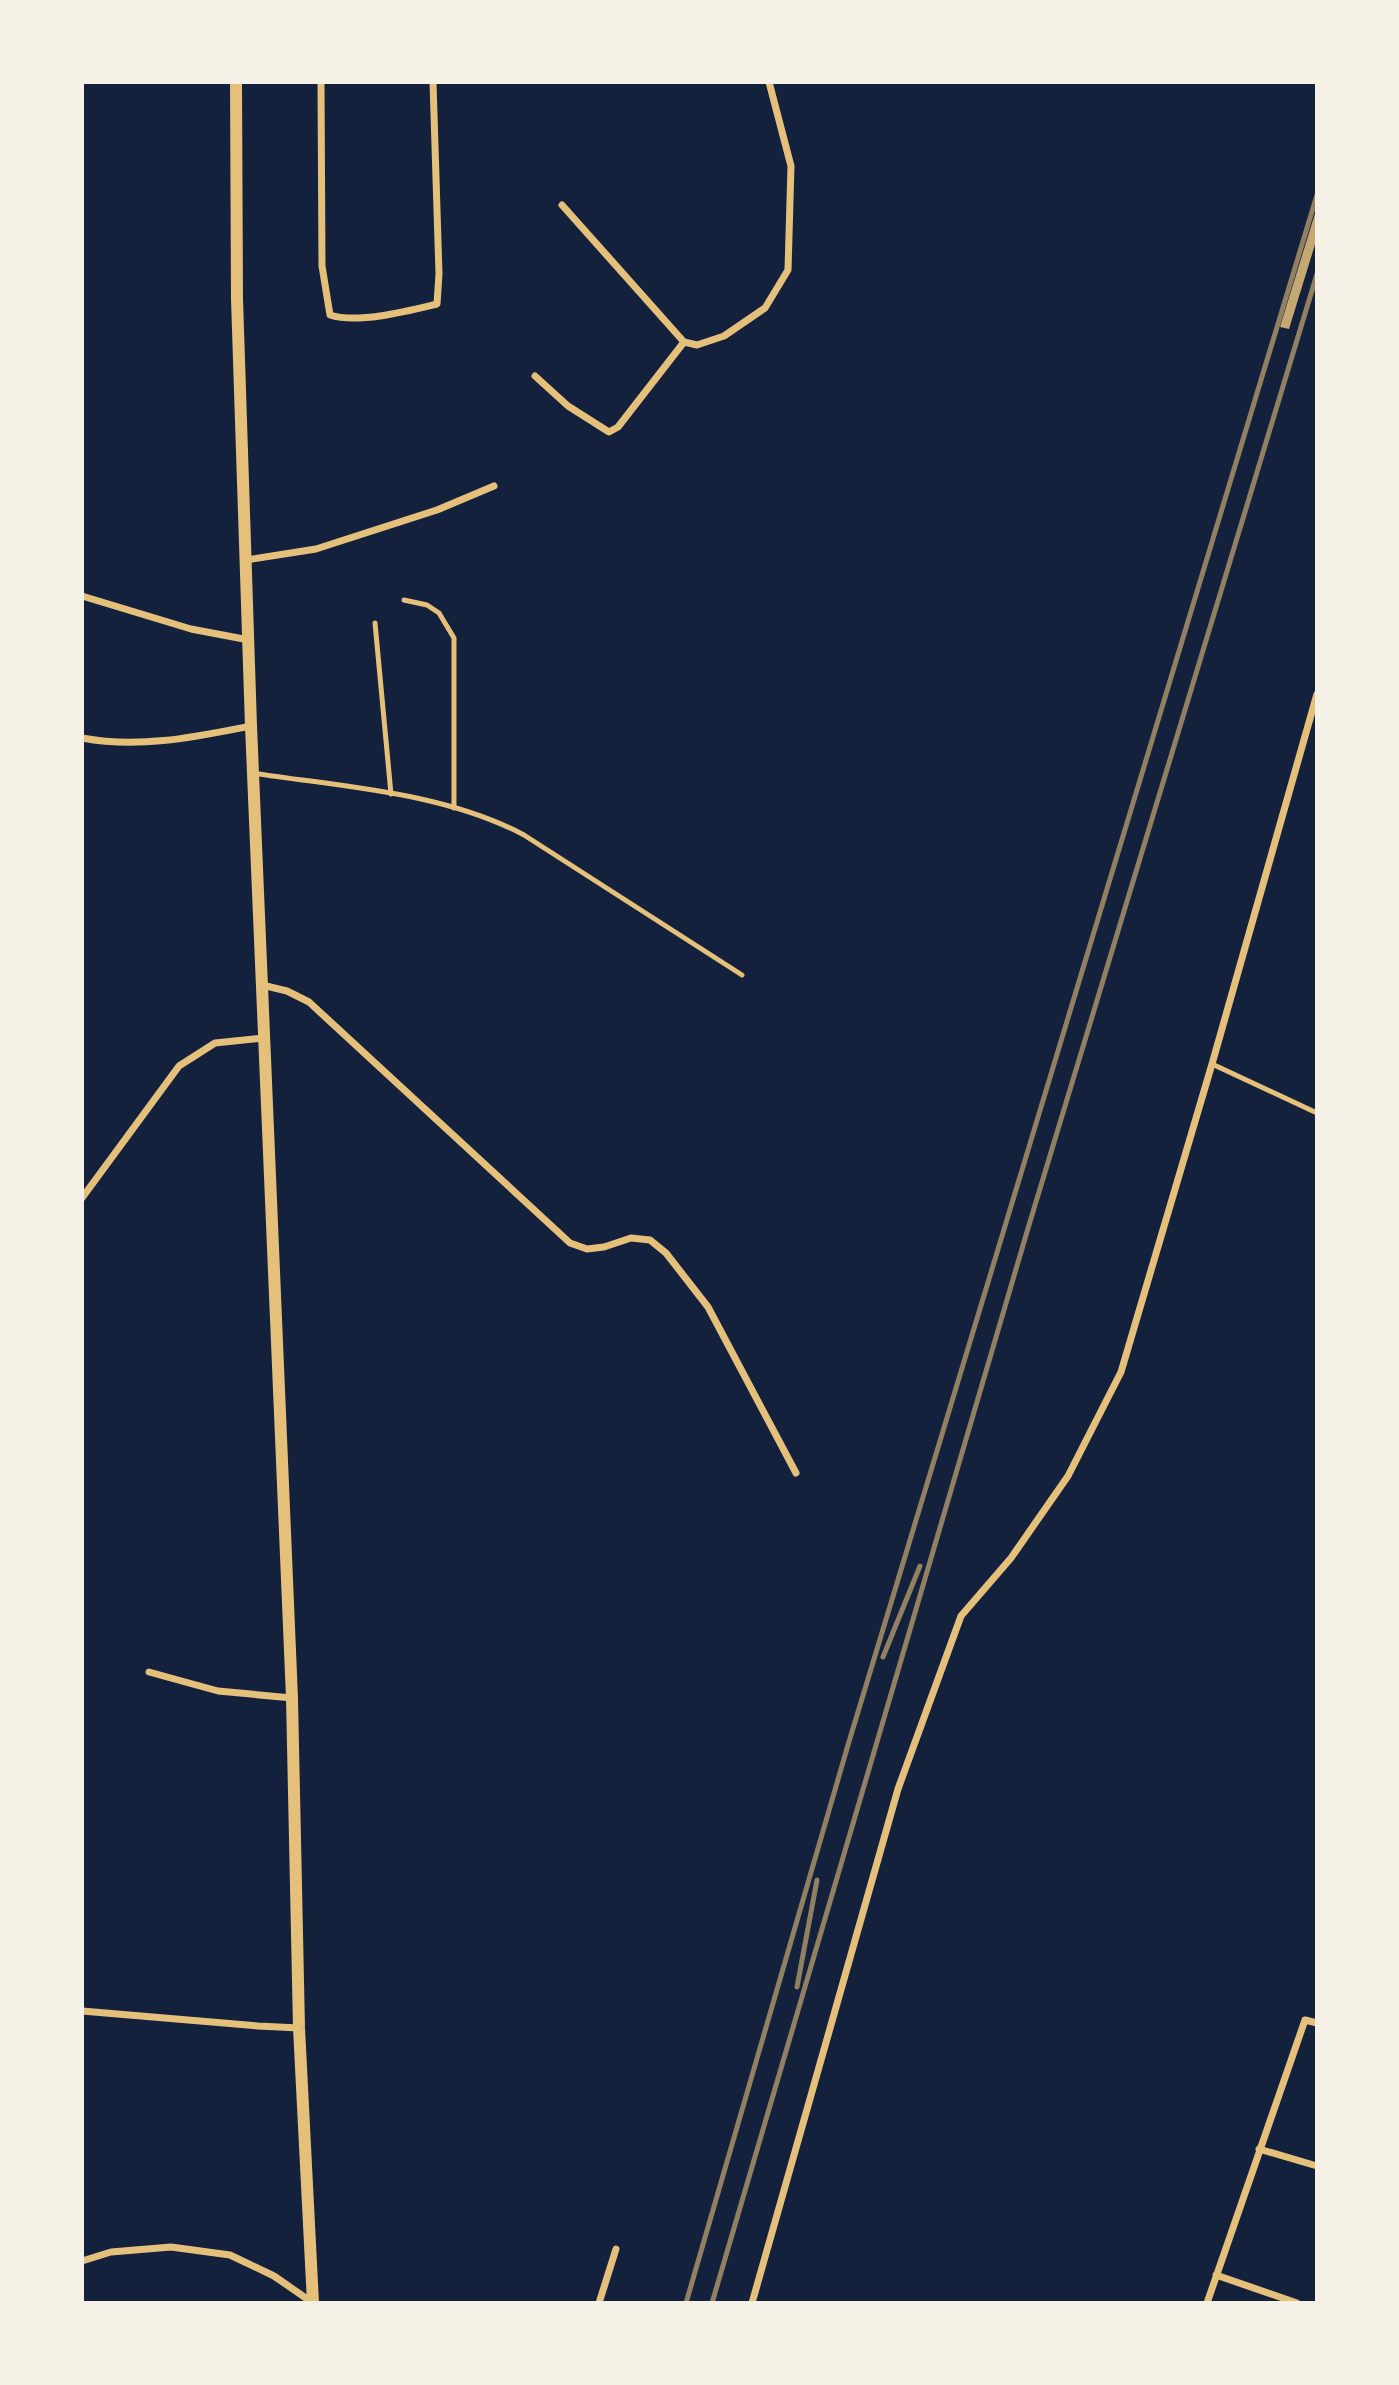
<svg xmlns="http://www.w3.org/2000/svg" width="1399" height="2385" viewBox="0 0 1399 2385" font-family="'Fira Sans Condensed',sans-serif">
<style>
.building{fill:#c6a872}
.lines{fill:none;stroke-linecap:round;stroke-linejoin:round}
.service{stroke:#e5c07b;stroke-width:5}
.minor{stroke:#e5c07b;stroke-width:7}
.tertiary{stroke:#e5c07b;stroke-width:12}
.rail{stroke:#918062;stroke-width:5}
</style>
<rect width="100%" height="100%" fill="#14213d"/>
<path class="building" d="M1317,207V238L1289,329L1280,327Z"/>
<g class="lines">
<path class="service" d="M404,600L427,605L439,613L454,638V808
M375,623L391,794
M253,773C343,787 443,792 524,835L742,975
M1212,1064L1317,1113"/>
<path class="minor" d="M321,82L322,266L330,315C358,324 408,311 437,304L439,274L433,82
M562,205L684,342L697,345L724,336L765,308L788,270L791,166L769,82
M535,376L568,406L609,432L618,427L684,342
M246,560L316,549L437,510L494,486
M82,596L191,629L249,640
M82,738C139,749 195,737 251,726
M262,985L287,991L309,1002L570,1243L587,1249L604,1247L631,1238L650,1240L666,1253L708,1307L796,1473
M82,1198L179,1066L215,1043L264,1038
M149,1672L218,1691L292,1698
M82,2011L258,2026L299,2028
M1259,2149L1317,2166
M82,2261L111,2252L171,2247L230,2255L274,2276L313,2303
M1216,2275L1297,2303
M599,2303L616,2249
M752,2303L898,1789L961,1616L1011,1558L1068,1476L1121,1372L1212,1064L1317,694
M1207,2303L1305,2020L1317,2023"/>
<path class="tertiary" d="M236,82L237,299L251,726L292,1698L299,2028L313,2303"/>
<path class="rail" d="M883,1657L920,1566
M797,1987L817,1880
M686,2303L848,1745L1317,195
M712,2303L1029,1225L1317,274"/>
</g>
<rect width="1399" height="2385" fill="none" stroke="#f6f1e7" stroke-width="168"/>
</svg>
